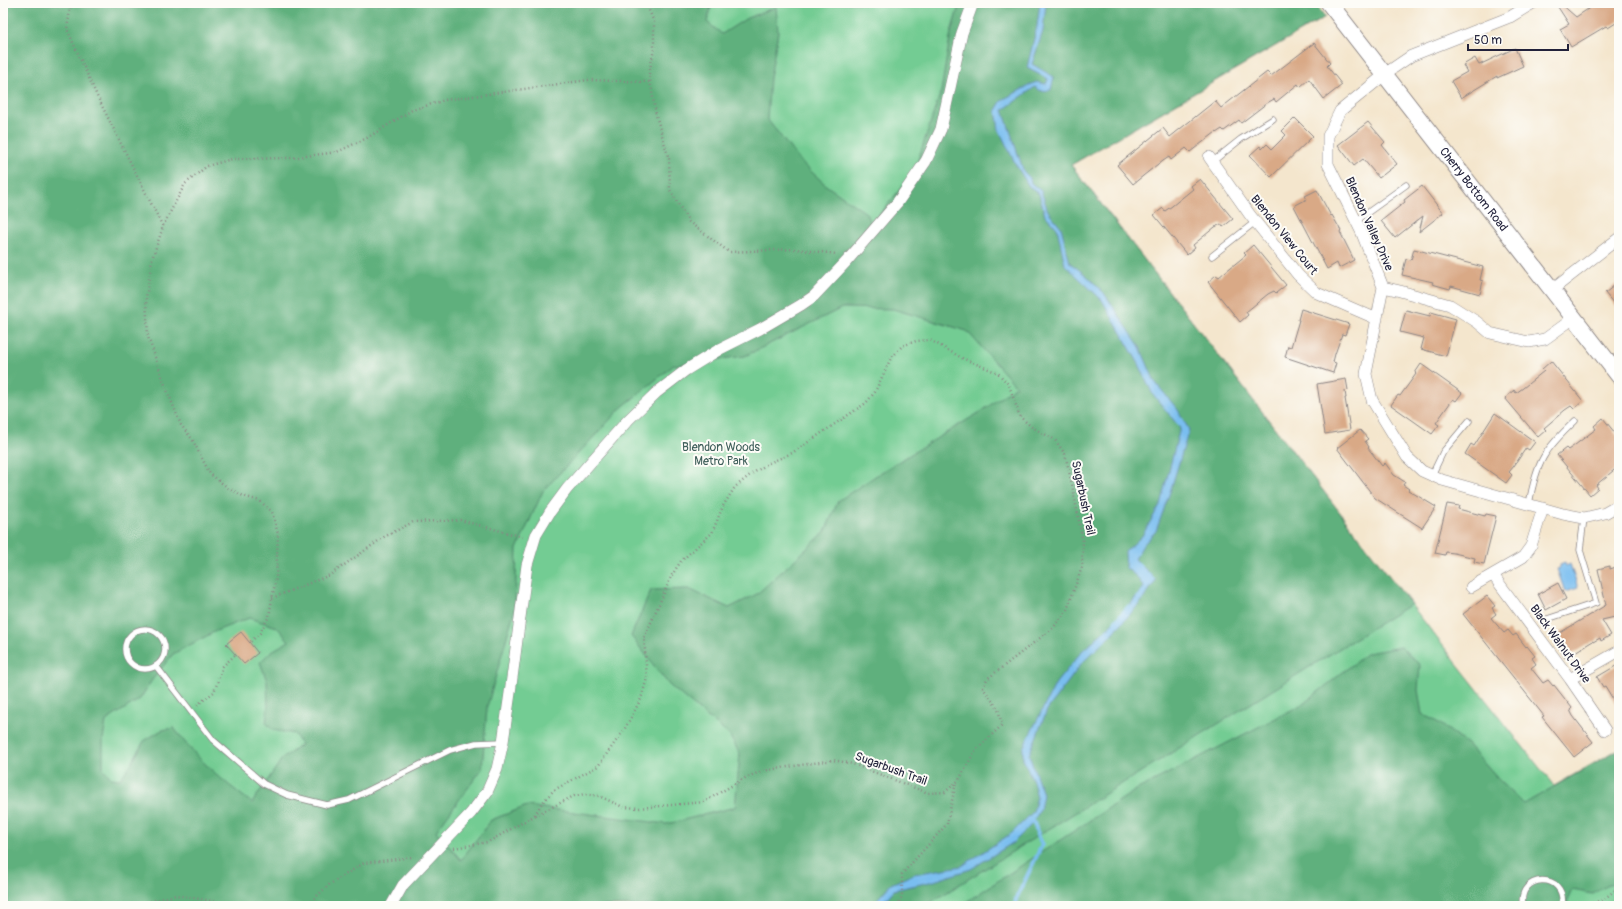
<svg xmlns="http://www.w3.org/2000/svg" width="1622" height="909" viewBox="0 0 1622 909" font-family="Pangolin,sans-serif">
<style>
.green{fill:#73cc93;stroke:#4a7767}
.forest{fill:#5eb07d;stroke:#40695c;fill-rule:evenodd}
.water{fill:#79bef0;stroke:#4e7096}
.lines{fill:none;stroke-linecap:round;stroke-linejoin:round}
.stream{stroke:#79bef0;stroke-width:4}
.building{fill:#d9a986}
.lane-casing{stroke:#8b8484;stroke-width:7}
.street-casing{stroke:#8b8484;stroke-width:12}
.secondary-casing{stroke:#8b8484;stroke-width:18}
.path{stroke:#8b8484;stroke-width:2.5;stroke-dasharray:1 3;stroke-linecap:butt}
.lane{stroke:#fff;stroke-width:5.5}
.street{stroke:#fff;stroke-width:11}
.secondary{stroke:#fff;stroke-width:16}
.labels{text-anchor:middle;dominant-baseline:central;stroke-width:4;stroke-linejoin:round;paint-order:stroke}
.street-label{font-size:12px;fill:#22223b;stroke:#fdfcf7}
.park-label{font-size:12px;fill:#3e5e5a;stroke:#fdfcf7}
</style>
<rect width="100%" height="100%" fill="#fdfcf7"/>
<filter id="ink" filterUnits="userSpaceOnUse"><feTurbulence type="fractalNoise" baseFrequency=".025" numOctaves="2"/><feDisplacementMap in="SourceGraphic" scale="8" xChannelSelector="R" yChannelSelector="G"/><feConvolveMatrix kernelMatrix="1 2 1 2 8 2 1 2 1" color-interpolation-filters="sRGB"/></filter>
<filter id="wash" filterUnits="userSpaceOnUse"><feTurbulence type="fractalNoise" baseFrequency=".012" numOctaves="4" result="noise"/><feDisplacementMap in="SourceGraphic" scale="16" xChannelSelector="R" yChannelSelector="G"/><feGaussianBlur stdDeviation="0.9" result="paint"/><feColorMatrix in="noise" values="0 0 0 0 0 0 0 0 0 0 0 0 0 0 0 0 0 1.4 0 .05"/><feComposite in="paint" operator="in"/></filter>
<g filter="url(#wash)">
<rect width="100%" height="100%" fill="#f4e6cd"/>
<path class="green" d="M3,3H1315L1325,17L1071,165L1440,642L1554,786L1619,749V906H3Z"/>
<path class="forest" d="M3,3H712L707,22L722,34L747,18L776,7L778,32L770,78L767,119L801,162L827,186L866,213L871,225L914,172L941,91L951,32L960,3H1315L1325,17L1071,165L1411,604L925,906H3ZM842,308L893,309L967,331L1016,386L982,411L883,471L838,501L825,532L757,594L729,608L689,589L651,590L631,636L669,685L729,735L740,754L735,807L667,824L527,806L491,820L461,860L436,831L482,769L487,707L515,608L517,549L543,491L621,408L674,365L745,356ZM249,618L277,627L289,641L272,651L260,662L267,681L268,708L266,723L273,730L295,734L301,745L282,759L252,803C223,781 195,758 174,728L162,730L144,741L131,764L120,779L111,778L103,768V740L106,721L140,699L152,680L173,654L216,631Z
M1401,647L1420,665L1418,690L1422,714L1439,723L1467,744L1498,779L1524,804L1619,749V876L1614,882L1593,894L1572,890L1567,901L1570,906H960L1136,790L1303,704L1367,653Z"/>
<path class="water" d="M1040,3H1046L1043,31L1032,64L1054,77L1051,90L1041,91L1035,87L1003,110L1024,172L1030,178L1031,183L1041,191L1048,211L1061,227L1070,263L1087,276L1104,293L1140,347L1155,382L1178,410L1189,430L1170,492L1156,531L1143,545L1135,559L1156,580L1142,601L1111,635L1082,663L1047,710L1029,755L1043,794L1040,810L1032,824L1014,842L971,869L934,881L894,890L880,906H871L891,884L914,874L962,866L1012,833L1033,812L1037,797L1033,781L1023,759V748L1056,683L1082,651L1122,615L1144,587L1136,576L1126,568L1125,552L1142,536L1160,505L1180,428L1152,393L1139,364L1102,300L1065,265L1057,228L1045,215L1039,194L1030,188L1016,165L999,130L996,110L1002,100L1017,92L1036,82L1046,84L1048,79L1027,68L1037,26Z
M1565,563L1566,566L1570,564L1578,588L1565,592L1557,569L1560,568V565Z"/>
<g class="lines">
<path class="stream" d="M1115,622L1129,606
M1015,906L1016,899L1042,845L1032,818"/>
</g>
<g id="blocks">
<path class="building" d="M1557,3H1560L1576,17L1597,3H1619V21L1608,28L1606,26L1571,47L1560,29L1569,24L1556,4Z
M1314,43L1330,63L1327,66L1342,85L1324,99L1309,79L1300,87L1298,84L1276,102L1274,99L1267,103L1241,123L1239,120L1224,131L1222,129L1216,133V132L1190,152L1186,148L1171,160L1169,157L1163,161V160L1133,184L1117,165L1163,128L1170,137L1215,101L1221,108L1267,72L1271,76Z
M1515,48L1523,66L1497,78V76L1461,98L1451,81L1467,72L1463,65L1475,58L1479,65Z
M1295,118L1313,136L1271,177L1250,155L1260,146L1262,149L1267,144L1272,149L1286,135L1282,131Z
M1368,122L1385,142L1382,145L1397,164L1379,178L1363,159L1354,166L1338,145Z
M1200,179L1233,219L1223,227L1221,224L1215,227L1193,245L1195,248L1187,255L1154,215L1163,208L1165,211L1172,206L1193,189L1191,186Z
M1422,186L1443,213L1419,232L1423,216L1395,238L1381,221L1405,202L1404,200Z
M1317,190L1331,216L1332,215L1341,231L1340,232L1354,260L1339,268L1337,263L1327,269L1294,206L1307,199L1305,196Z
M1253,245L1286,285L1276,293L1274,291L1268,294L1246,312L1248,315L1240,322L1208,282L1216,275L1219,277L1225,272L1246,255L1244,253Z
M1414,249L1483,267L1480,280L1483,281L1480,294L1451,286L1450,289L1432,284L1433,282L1402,275L1406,259L1411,260Z
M1619,282V310L1605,293Z
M1301,309L1349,324L1345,335L1342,334L1335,354L1333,362L1336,363L1333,373L1285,357L1288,346L1291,347L1299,320H1298Z
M1406,310L1430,316L1431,312L1456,319L1446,356L1421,349L1424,338L1400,332Z
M1551,361L1583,401L1574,409L1571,406L1565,410L1544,428L1546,430L1538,437L1505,398L1514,390L1516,393L1523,388L1544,371L1542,369Z
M1421,364L1462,393L1456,401L1453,399L1440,417L1436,423L1439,425L1432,434L1391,405L1398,395L1400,396L1416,374L1415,373Z
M1346,379L1348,390L1345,391L1346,398H1345L1350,430L1325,434L1317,384Z
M1495,413L1535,442L1529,450L1526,448L1514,466L1509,472L1512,475L1506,483L1465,454L1471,444L1474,446Z
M1603,418L1619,438V466L1596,485L1598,488L1590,495L1557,455L1566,448L1568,450L1575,445L1596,429L1594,426Z
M1360,430L1368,439L1365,441L1369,447L1368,448L1382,466L1385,463L1394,475L1405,482L1403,485L1409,489L1408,490L1436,507L1422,528L1375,498L1337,448Z
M1447,504L1459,506L1458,509L1485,516L1486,514L1496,516L1484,564L1474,562L1475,558L1454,553L1446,552L1445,555L1435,553Z
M1610,566V569L1619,566V616L1602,620L1611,635L1601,641L1600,638L1593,642V641L1565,658L1553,637L1606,605L1598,569Z
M1558,583L1566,599L1546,610L1538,594Z
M1487,596L1495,606L1492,608L1496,614L1491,618L1504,633L1508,630L1513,636L1516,634L1526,647L1527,646L1535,656L1532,658L1536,664L1531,668L1543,683L1548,680L1553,686L1554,685L1572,708L1570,710L1573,716L1593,742L1574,757L1542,717L1544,716L1463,614Z
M241,632L258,653L244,664L226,644Z
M1619,664V709L1605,686L1603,687L1597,677Z"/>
</g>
</g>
<g filter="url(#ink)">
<use href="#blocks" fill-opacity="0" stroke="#8b8484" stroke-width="1"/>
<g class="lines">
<defs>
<path id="lane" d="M1212,162L1241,139L1273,119
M1356,221L1406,185
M1212,256L1255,222
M1432,475L1443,452L1469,421
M1529,504C1537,461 1544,450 1575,421
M1544,620L1596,603L1580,550L1584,518
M125 649a20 20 0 1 1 40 0a20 20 0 1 1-40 0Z
M156,666L213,740L264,784L287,795L327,805L349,800L450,750L476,743L503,742
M1523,906C1516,874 1567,870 1562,906"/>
<path id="street" d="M1533,3L1510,17L1411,56L1389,71L1340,111L1328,136V164L1361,231L1383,287L1366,374L1372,400L1407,457L1422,471L1442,480L1563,514L1584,518L1605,513L1619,505
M1209,157L1250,215L1298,275L1317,293L1377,319
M1383,287L1400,291L1450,305L1477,322L1490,333L1529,342L1545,339L1574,318
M1552,290L1619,238
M1493,575L1570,679L1605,730
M1471,587L1523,557L1531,546L1543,508
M1570,679L1619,651
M391,906L403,885L471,813L487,792L497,769L503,742L510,693L527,565L536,535L550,512L567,489L628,420L656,393L686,370L720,349L760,329L801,305L814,296L846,262L897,203L926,161L941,129L962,33L973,3"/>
<g id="secondary">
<path id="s1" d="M1329,3L1619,376"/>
</g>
</defs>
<use href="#lane" class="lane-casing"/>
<use href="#street" class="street-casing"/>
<use href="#secondary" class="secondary-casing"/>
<path class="path" d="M71,3L67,29L97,96L163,227L152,259L146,298L148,337L165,385L181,425L192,439L210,474L227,487L243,496L260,501L272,512L278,534L276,578L269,616L260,633L249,643
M646,3L654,22V49L649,74L656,115L669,159L670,190L689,222L729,252L795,249L837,254
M163,226L185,184L207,166L232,159L291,158L337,152L367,138L412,110L445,100L588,80L651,82
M272,598L330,575L384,537L413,522L460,520L523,537
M197,705L214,692L223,666L235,655
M454,848L488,842L534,816L574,796L585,794L599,796L623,807L639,808L704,802L743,779L762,771L833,760L853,764L928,793L945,792L959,780L975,751L1002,725L998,709L983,688L987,679L1053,628L1067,610L1082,567L1083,542L1072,484L1065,454L1055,440L1032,427L1020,417L1009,385L998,373L962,358L930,340L916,341L902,346L890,360L875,392L866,403L792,453L769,463L750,475L735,487L723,506L712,533L681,561L672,575L644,638L647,678L641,699L624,730L598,766L554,790L542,803L534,816
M131,906L176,895L225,903L306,906L330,884L364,863L413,857
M898,906L902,895V874L947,824L956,782
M1586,906L1604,899L1619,887"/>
<use href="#lane" class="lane"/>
<use href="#street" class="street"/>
<use href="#secondary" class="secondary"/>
</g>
</g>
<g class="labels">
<g class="street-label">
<text stroke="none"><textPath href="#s1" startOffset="236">Cherry Bottom Road</textPath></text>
<text transform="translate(1369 224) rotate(66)">Blendon Valley Drive</text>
<text transform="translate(1284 235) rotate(51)">Blendon View Court</text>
<text transform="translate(1083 498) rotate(78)">Sugarbush Trail</text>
<text transform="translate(1560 644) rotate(54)">Black Walnut Drive</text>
<text transform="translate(891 769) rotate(20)">Sugarbush Trail</text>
</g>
<g class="park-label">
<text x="721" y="447">Blendon Woods<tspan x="721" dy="14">Metro Park</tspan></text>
</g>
</g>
<rect width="1622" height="909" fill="none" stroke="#fdfcf7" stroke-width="16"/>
<path d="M1468 44v6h100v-6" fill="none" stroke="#22223b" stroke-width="2"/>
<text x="1474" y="44" font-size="12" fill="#22223b" stroke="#fdfcf7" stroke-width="3" paint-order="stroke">50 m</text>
</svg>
